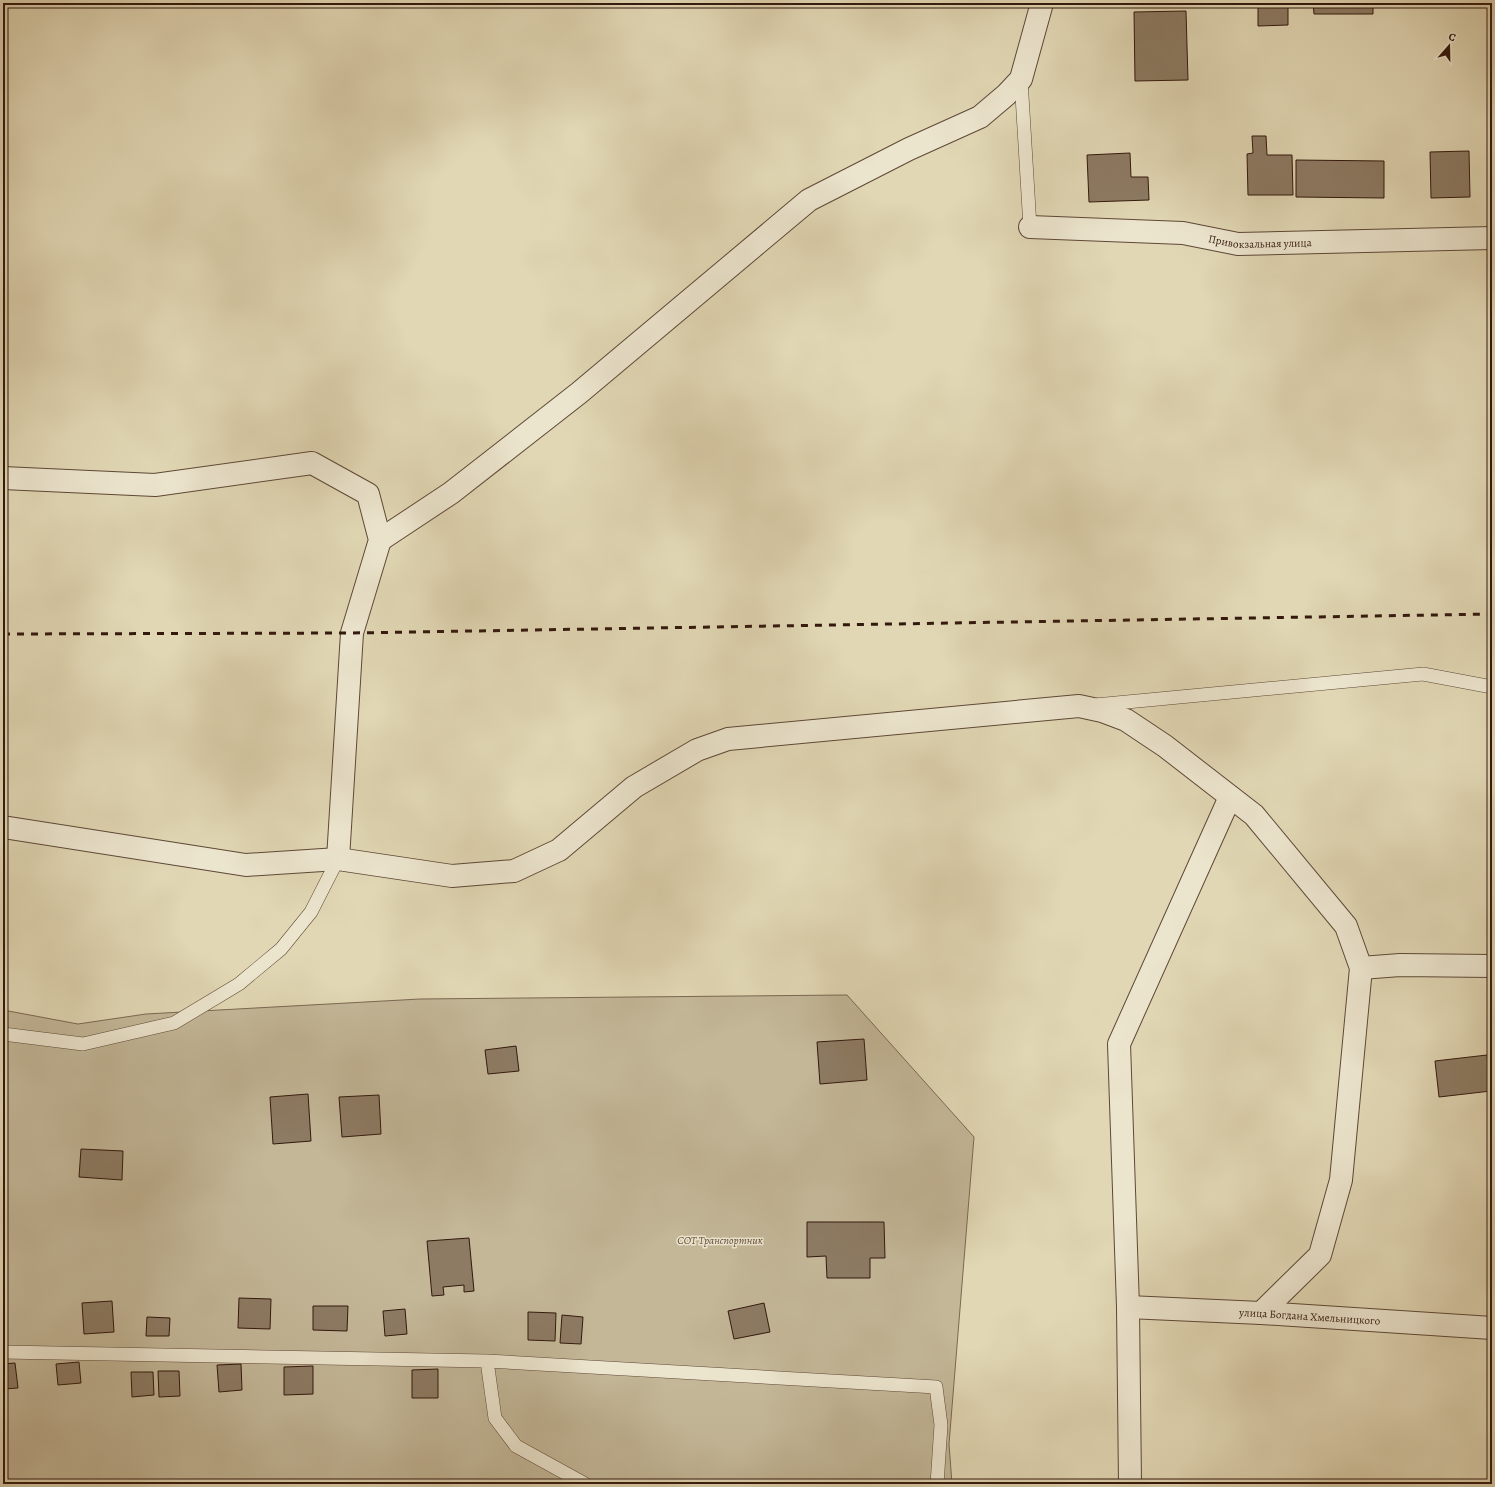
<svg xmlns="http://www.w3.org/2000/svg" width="1495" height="1487" viewBox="0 0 1495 1487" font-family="Alegreya,serif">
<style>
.green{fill:#c3b798;stroke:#7b6852}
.building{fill:#8d7b64;stroke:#33180d}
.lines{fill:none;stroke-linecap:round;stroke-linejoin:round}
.lane-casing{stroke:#5e4837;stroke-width:14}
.street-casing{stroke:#5e4837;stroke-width:24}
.lane{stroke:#ece5ce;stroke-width:13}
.street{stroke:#ece5ce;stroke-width:22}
.rail{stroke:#33180d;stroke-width:3;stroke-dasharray:7 7;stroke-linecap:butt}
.labels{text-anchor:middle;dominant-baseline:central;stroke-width:3;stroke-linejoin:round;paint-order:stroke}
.street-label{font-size:11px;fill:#33180d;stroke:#ece5ce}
.park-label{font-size:11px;font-style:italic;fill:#5e4837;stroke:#ece5ce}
</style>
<rect width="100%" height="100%" fill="#e1d7b4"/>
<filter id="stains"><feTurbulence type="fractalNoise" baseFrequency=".005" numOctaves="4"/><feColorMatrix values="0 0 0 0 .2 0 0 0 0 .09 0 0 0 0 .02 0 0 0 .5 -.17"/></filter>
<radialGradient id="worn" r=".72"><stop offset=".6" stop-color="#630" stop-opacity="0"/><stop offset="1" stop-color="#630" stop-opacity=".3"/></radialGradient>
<path class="green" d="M847,995L974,1137L949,1444L952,1484H3V1010L78,1024L146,1014L420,999Z"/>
<path class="building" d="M1258,3H1288V25L1258,26Z
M1313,3H1373V14H1314Z
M1422,3H1464V7L1422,5Z
M1186,11L1188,80L1135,81L1134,12Z
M1252,136H1266L1267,155H1292L1293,195H1248L1247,154L1253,153Z
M1469,151L1470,197L1431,198L1430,152Z
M1130,153L1131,177H1148L1149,200L1089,202L1087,155Z
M1296,160L1384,161V198L1296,197Z
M864,1039L867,1080L820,1084L817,1042Z
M516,1046L519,1071L488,1074L485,1050Z
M1487,1055L1491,1091L1439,1097L1435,1061Z
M308,1094L311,1141L273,1144L270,1097Z
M379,1095L381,1134L342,1137L339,1097Z
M81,1149L123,1151L122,1180L79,1177Z
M807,1222H884L885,1258H870V1278H827L826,1256L807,1257Z
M469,1238L474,1291L464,1292V1285L443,1287L444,1295L432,1296L427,1241Z
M239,1298L271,1299L270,1329L238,1328Z
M112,1301L114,1332L84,1334L82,1303Z
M764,1303L770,1332L734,1339L728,1311Z
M313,1306H348L347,1331L313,1330Z
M405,1309L407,1334L385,1336L383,1311Z
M528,1312L556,1313L555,1341L528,1340Z
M562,1315L583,1317L581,1344L560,1343Z
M147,1317L170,1318L169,1336H146Z
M79,1362L81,1383L58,1385L56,1364Z
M15,1363L18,1388L3,1389V1364Z
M241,1364L242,1390L219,1392L217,1365Z
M313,1366V1394L284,1395V1367Z
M438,1369V1398H412V1370Z
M158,1371H179L180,1396L159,1397Z
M131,1372H153L154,1395L132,1397Z"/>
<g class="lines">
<defs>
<path id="lane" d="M1021,79L1030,227
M1095,705L1423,674L1492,687
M3,1034L83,1044L174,1023L239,984L281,949L311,912L338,859
M3,1352L487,1361L936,1387L941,1425L937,1484
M487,1361L495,1418L516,1446L585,1484"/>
<g id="street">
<path id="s1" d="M1030,227L1183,233L1238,244L1492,238"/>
<path d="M3,478L155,485L312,463L368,494L380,540L352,633L338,859"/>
<path d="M380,540L451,493L579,393L809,200L909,149L980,117L1006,95L1021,79L1042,3"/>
<path d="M3,827L246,865L338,859L452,876L514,871L559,850L634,787L697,750L728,739L1079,706L1102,711L1126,720L1165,746L1254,815L1346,926L1361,968L1341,1180L1320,1255L1261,1313"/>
<path d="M1361,968L1400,965L1492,966"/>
<path id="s2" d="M1128,1307L1261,1313L1492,1328"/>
<path d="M1130,1484L1128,1307L1119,1044L1230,797"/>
</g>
</defs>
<use href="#lane" class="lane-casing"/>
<use href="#street" class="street-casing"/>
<use href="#lane" class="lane"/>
<use href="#street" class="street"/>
<path class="rail" d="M3,634L352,633L1492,614"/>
</g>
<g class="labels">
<g class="street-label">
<text stroke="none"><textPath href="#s1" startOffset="231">Привокзальная улица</textPath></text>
<text stroke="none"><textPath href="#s2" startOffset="182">улица Богдана Хмельницкого</textPath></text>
</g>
<g class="park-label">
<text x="720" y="1240">СОТ Транспортник</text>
</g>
</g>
<rect width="1495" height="1487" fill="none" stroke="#e1d7b4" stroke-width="16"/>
<rect x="4" y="4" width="1487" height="1479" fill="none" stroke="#33180d" stroke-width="2"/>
<rect x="8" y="8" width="1479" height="1471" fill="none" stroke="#33180d"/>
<g transform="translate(1449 46) rotate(20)" stroke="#ece5ce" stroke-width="3" paint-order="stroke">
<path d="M0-3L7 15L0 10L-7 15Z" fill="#33180d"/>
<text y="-6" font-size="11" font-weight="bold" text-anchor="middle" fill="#33180d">С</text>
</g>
<rect width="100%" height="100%" filter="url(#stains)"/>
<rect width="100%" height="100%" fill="url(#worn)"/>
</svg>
